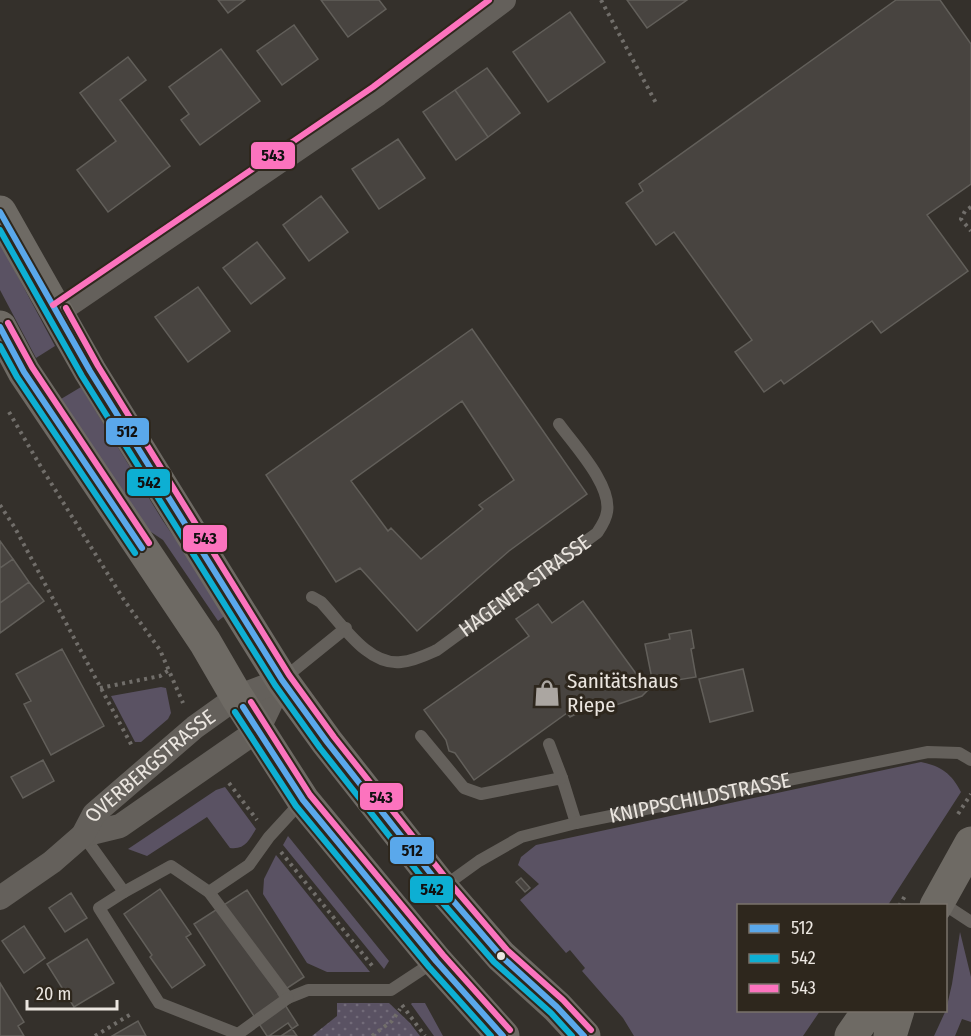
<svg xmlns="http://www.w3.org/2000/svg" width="971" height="1036" viewBox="0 0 971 1036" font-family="'Fira Sans Condensed',sans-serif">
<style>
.grass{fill:#5a5263}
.park{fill:url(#park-dots)}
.building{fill:#484440;stroke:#625f5a;stroke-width:1.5;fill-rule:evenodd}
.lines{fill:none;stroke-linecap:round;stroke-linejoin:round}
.path{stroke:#716e6a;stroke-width:4;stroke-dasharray:3 4.5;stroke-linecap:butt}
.lane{stroke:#64605b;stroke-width:12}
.street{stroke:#64605b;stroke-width:24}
.secondary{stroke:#6e6a64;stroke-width:33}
.bus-1-casing{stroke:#2e271d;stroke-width:10}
.bus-2-casing{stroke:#2e271d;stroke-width:10}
.bus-3-casing{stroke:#2e271d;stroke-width:10}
.bus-1{stroke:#5aa8eb;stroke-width:6}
.bus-2{stroke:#0dafd3;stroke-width:6}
.bus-3{stroke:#fc73be;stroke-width:6}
.bus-dot{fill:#ebe6e0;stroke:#2e271d;stroke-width:2}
.labels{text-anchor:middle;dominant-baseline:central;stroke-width:6;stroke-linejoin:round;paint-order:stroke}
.street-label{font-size:21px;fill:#ebe6e0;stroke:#2e271d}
.poi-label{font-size:21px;fill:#ebe6e0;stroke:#2e271d;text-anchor:start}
.line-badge{stroke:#2e271d;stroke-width:2}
.pale-badge-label{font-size:16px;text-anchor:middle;font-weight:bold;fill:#111}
</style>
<defs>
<pattern id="park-dots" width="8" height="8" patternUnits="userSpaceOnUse" patternTransform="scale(1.5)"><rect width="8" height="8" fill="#5a5263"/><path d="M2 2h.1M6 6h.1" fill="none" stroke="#726b79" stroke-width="1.8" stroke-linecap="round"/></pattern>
</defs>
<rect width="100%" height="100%" fill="#34302b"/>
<path class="grass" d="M0,243L55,346L36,358L0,290Z
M81,387L163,521L227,614L218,621L163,540L142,526L61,399Z
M161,687L166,688L171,713L168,719L141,742H135L111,696Z
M921,762C941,766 952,774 961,792L888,905L738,906V1010L820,1011L803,1036H634L623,1018L582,971L585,968L570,950L566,953L520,900L539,884L518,865L521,857L536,845Z
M225,787L256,829C249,840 245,850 230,848L207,817L147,856L128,849L216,790Z
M288,836L389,961L384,969L283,845Z
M276,855L370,972H327L307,963L263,894L264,879Z
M960,932L971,977V1022L962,1019L955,1036H934L946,1010L952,984Z
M412,1003H425L443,1036H434L411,1004Z"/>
<path class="park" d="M337,1003H389L410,1023L420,1036H312L337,1016Z"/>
<path class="building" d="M218,0H245L228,13Z
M321,0H379L386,9L348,37Z
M627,0H687L647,28Z
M896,0H940L971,44V184L927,215L968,271L881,333L872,321L784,384L781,380L764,392L735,352L752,340L674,232L656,245L626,203L643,191L639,184Z
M570,12L605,62L548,102L513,52Z
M294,25L318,59L282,85L257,51Z
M221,49L260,101L200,145L181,120L189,114L169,87Z
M128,57L146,80L120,100L170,166L108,212L77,170L116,141L80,93Z
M487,68L520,113L488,137L455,90Z
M455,90L488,137L456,160L423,112Z
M398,139L425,178L379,209L352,169Z
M321,196L348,232L309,261L283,225Z
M257,242L285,278L251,304L223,268Z
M198,287L230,331L188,362L155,317Z
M472,329L587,494L509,551L417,631L360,568L336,582L266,475ZM462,401L514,480L479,505L483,509L421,559L391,528L388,531L351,481Z
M0,541L13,559L0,568Z
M13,559L29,582L0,603V568Z
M29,582L44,601L0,633V603Z
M583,601L648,690L642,696L610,707L582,711L570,717L567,713L474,780L455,753L449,751L446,740L424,710L529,636L516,619L538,604L552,623Z
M691,630L694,648L691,649L696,677L653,684L645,644L670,639L669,634Z
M62,649L104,726L51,755L24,704L31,701L16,674Z
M743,669L753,711L710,722L699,679Z
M43,760L54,781L23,798L11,777Z
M521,878L530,888L525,892L516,882Z
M160,889L191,934L186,937L205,965L172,988L150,957L152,955L124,914Z
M247,890L304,977L278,994L298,1025L281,1036H267L194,924Z
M71,893L87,918L65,932L49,908Z
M24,926L45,958L24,973L2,941Z
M87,939L114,983L74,1007L47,964Z
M0,983L24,1022L18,1026L24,1036H0Z
M138,1021L146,1036H112Z
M288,1023L297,1036H269Z"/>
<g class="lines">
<path class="path" d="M601,0L657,105
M971,207L965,211L961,219L971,231
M9,412L41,467L124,600L160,650L183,703
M0,505L15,528L132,746
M100,688L160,676L169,670
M229,783L257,820
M958,814L971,794
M281,852L374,968
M899,906L905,896
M402,1005L425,1036
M95,1036L131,1014
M372,1036L392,1021L400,1009"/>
<g class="lane">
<path id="s1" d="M312,597L321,602C342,624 368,666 401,662C414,661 426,655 437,650L597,533C601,527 606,520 607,512C612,485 574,445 559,424"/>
<path d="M283,679L346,628"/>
<path d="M421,736L464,788L481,794L562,778L576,823"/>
<path d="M549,744L562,778"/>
<path d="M83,835L124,892L171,866L209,892L288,998L308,990H391L435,961"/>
<path id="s2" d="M443,887L479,861L521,837L576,823L928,752L959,753L971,760"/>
<path d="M124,892L99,908L159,1003L238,1034L288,998"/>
<path d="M209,892L249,865L269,837L302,801"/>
<path d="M939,901L971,922"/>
</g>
<g class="street">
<path d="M58,312L378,94L504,0"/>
<path d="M83,835L120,826L258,730L282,680"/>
<path id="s3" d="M0,898L52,862L83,835L94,814L195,727L237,697L282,680"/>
</g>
<path class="secondary" d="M0,212L90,371L282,680L327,742L442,888L501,956L557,1007L584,1036
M0,327L24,372L205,642L237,697L303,800L436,961L503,1036
M936,906L971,843
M851,1036L869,1010
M890,1036L898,1010"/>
<defs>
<path id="bus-1" d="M0,212L90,371L282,680L327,742L442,888L501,956L557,1007L584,1036
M0,327L24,372L142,548
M243,707L303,800L436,961L503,1036"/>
<path id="bus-2" d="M0,230L82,376L275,685L320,748L435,894L494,962L551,1013L572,1036
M0,346L17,377L135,553
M235,712L296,806L429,967L491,1036"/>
<path id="bus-3" d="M53,305L373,87L489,0
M66,308L98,366L289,675L334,737L449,882L507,950L563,1000L591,1030
M8,323L32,367L149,543
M251,702L310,795L443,955L510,1030"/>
</defs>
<use href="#bus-1" class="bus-1-casing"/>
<use href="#bus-2" class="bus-2-casing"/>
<use href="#bus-3" class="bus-3-casing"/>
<use href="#bus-1" class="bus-1"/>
<use href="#bus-2" class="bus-2"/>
<use href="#bus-3" class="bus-3"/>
</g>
<defs>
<symbol id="shop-bare" viewBox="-9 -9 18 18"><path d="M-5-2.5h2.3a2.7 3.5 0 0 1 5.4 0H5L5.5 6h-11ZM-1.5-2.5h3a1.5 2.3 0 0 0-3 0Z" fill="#aba6a1" stroke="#2e271d" stroke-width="2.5" paint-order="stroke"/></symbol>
</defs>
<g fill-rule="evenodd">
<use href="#shop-bare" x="528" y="674" width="38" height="38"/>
</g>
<circle class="bus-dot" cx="501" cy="956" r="5"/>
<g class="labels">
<g class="street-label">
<text stroke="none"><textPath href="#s1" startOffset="261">HAGENER STRASSE</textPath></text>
<text stroke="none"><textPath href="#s3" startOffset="202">OVERBERGSTRASSE</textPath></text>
<text stroke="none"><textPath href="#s2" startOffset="276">KNIPPSCHILDSTRASSE</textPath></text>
</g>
<g class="poi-label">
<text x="567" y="681">Sanitätshaus<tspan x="567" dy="24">Riepe</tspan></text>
</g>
</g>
<g class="line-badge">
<rect x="250" y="141" width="46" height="29" rx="6" fill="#fc73be"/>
<rect x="105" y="417" width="45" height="29" rx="6" fill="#5aa8eb"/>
<rect x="126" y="468" width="45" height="29" rx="6" fill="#0dafd3"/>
<rect x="182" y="524" width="46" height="29" rx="6" fill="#fc73be"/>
<rect x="359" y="782" width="45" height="29" rx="6" fill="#fc73be"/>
<rect x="389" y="836" width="46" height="29" rx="6" fill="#5aa8eb"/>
<rect x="409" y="875" width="45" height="29" rx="6" fill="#0dafd3"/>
</g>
<g class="pale-badge-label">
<text x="273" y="161">543</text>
<text x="127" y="437">512</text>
<text x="149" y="488">542</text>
<text x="205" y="544">543</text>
<text x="381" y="803">543</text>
<text x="412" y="856">512</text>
<text x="432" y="895">542</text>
</g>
<rect x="737" y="904" width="210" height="108" fill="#2e271d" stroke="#7a736b" stroke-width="1.5"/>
<rect x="749" y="924" width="30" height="9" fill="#5aa8eb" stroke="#7a736b" stroke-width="1.5"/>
<text x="791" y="934" font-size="18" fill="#ebe6e0">512</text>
<rect x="749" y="954" width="30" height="9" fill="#0dafd3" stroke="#7a736b" stroke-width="1.5"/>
<text x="791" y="964" font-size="18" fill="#ebe6e0">542</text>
<rect x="749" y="984" width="30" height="9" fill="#fc73be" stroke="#7a736b" stroke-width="1.5"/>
<text x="791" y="994" font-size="18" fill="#ebe6e0">543</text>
<path d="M27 1000v9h90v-9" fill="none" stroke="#ebe6e0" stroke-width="3"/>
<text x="36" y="1000" font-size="18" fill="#ebe6e0" stroke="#2e271d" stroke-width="4.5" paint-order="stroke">20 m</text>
</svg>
